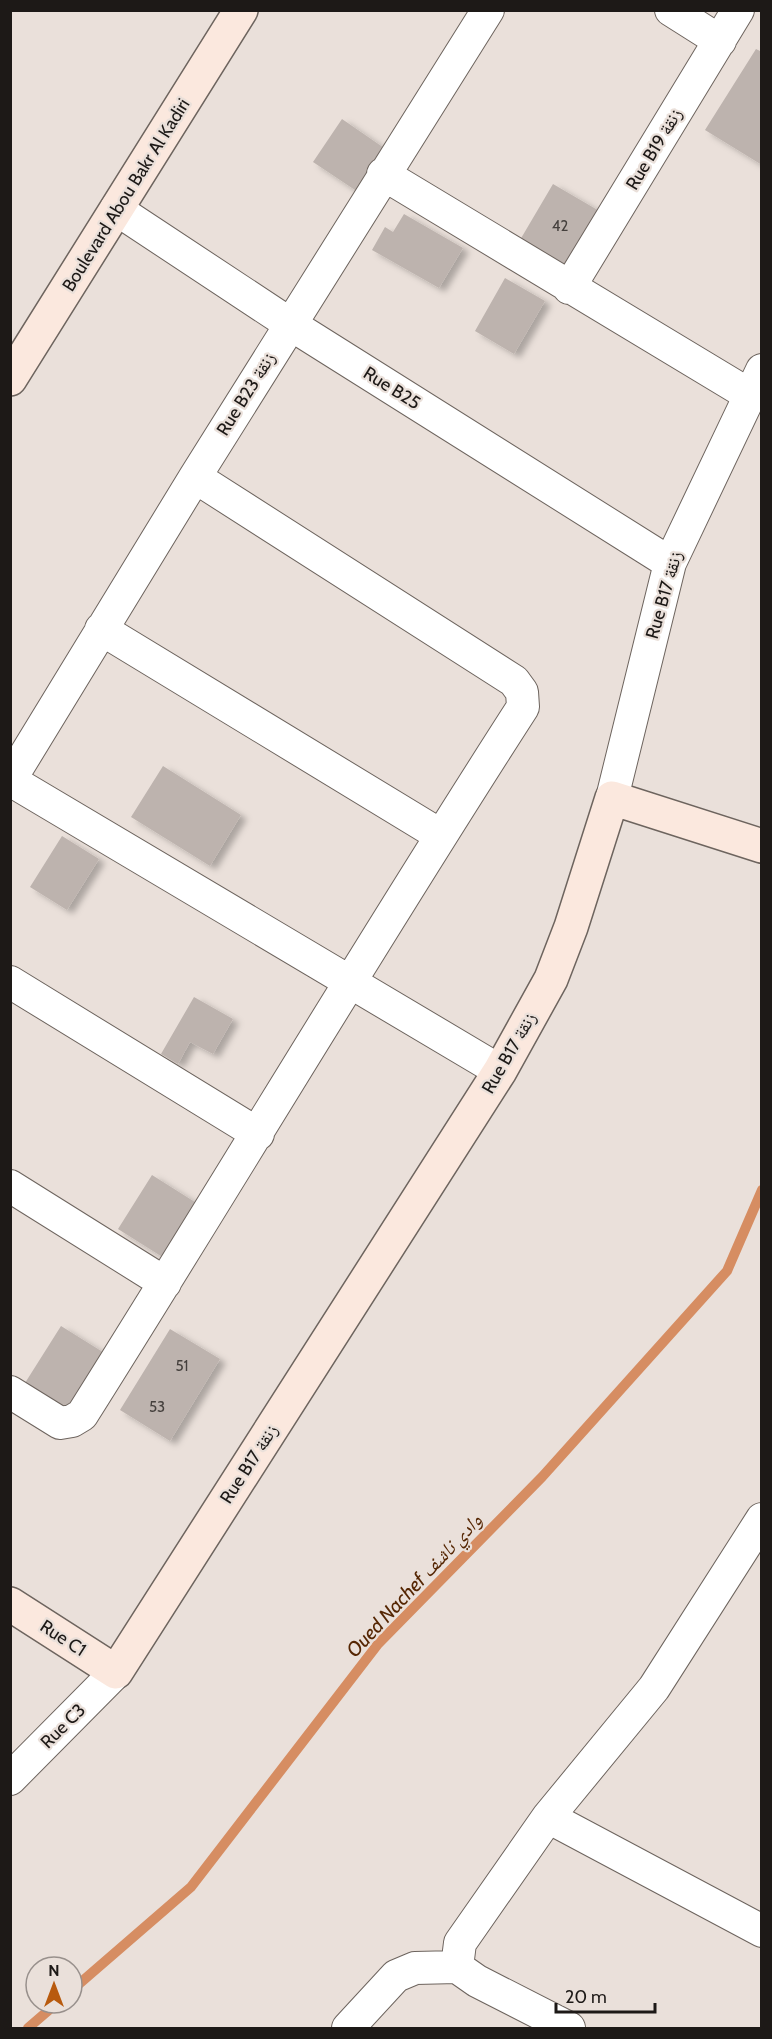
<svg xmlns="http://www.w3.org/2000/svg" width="772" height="2039" viewBox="0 0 772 2039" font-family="Cabin,'Noto Naskh Arabic',sans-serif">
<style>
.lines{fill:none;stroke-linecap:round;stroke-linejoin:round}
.stream{stroke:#d68d62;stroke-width:10}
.building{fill:#bdb3ae;filter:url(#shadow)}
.street-casing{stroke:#6d645e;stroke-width:34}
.secondary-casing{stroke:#6d645e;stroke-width:36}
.street{stroke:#fff;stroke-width:32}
.secondary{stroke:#fbe8de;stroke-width:33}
.labels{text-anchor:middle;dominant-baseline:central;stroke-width:4.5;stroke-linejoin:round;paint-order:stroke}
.number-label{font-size:15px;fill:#45403d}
.street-label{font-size:18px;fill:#1d1917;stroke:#eae0da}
.water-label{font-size:20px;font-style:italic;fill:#552603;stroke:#eae0da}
</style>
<defs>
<filter id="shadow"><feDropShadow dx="6" dy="4" stdDeviation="3" flood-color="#0004"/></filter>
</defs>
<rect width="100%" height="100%" fill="#eae0da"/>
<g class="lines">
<path class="stream" d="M72,1990L191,1887L378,1644L542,1477L727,1271L762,1190
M28,2028L57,2003"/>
</g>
<path class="building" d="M756,49L762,52V165L705,130Z
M342,119L387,150L358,192L313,162Z
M553,184L601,212L567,268L520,240Z
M404,214L463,248L439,288L372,250L385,227L393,232Z
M505,278L545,301L514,354L475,331Z
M163,766L241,815L210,866L131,817Z
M62,836L99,859L67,910L30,887Z
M194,997L233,1019L213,1054L190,1042L178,1064L161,1054Z
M152,1175L198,1204L164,1258L118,1229Z
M61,1326L106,1354L70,1412L25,1383Z
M170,1329L220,1359L170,1441L120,1410Z"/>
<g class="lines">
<defs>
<path id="street" d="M488,10L195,477L10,780L500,1071
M671,10L720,41
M383,174L748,394
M116,209L290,324L670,563
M569,288L738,10
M101,629L440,835
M612,798L670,563L762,370
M10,982L258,1134
M10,1186L165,1283
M10,1392L60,1423L72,1421L82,1415C230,1180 372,941 523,707L522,692L514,681L195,477
M10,1779L116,1672
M548,1817L762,1931
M348,2028L396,1976L415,1968L457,1967
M569,2028L477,1981L457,1967L460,1943L548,1817L654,1688L762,1519"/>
<path id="secondary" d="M10,379L241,10
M10,1604L116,1672L500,1071L551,979L571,927L612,798L762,846"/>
</defs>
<use href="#street" class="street-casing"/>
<use href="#secondary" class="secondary-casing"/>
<use href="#street" class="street"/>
<use href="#secondary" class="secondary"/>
</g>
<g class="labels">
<g class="number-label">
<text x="560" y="226">42</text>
<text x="182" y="1366">51</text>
<text x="157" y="1407">53</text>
</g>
<g class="street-label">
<text transform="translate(654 149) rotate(-59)">Rue B19 زنقة</text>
<text transform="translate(126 195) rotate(-58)">Boulevard Abou Bakr Al Kadiri</text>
<text transform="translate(392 388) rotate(32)">Rue B25</text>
<text transform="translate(246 394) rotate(-58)">Rue B23 زنقة</text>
<text transform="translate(664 595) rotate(-74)">Rue B17 زنقة</text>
<text transform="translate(509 1053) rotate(-60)">Rue B17 زنقة</text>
<text transform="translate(249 1464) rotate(-57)">Rue B17 زنقة</text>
<text transform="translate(63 1638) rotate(33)">Rue C1</text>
<text transform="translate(63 1726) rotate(-45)">Rue C3</text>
</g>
<g class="water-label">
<text transform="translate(414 1585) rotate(-47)">Oued Nachef وادي ناشف</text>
</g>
</g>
<rect width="772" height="2039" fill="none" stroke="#1d1917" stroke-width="24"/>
<g transform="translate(54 1985)"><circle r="28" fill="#eae0da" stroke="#98908c" stroke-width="1.5"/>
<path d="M0-4.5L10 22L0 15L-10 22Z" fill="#b85a0e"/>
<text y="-9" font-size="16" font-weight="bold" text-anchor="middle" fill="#1d1917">N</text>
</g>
<path d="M556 2003v9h99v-9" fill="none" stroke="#1d1917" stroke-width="3"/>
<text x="565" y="2003" font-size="18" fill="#1d1917" stroke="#eae0da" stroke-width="4.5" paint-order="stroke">20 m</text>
</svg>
